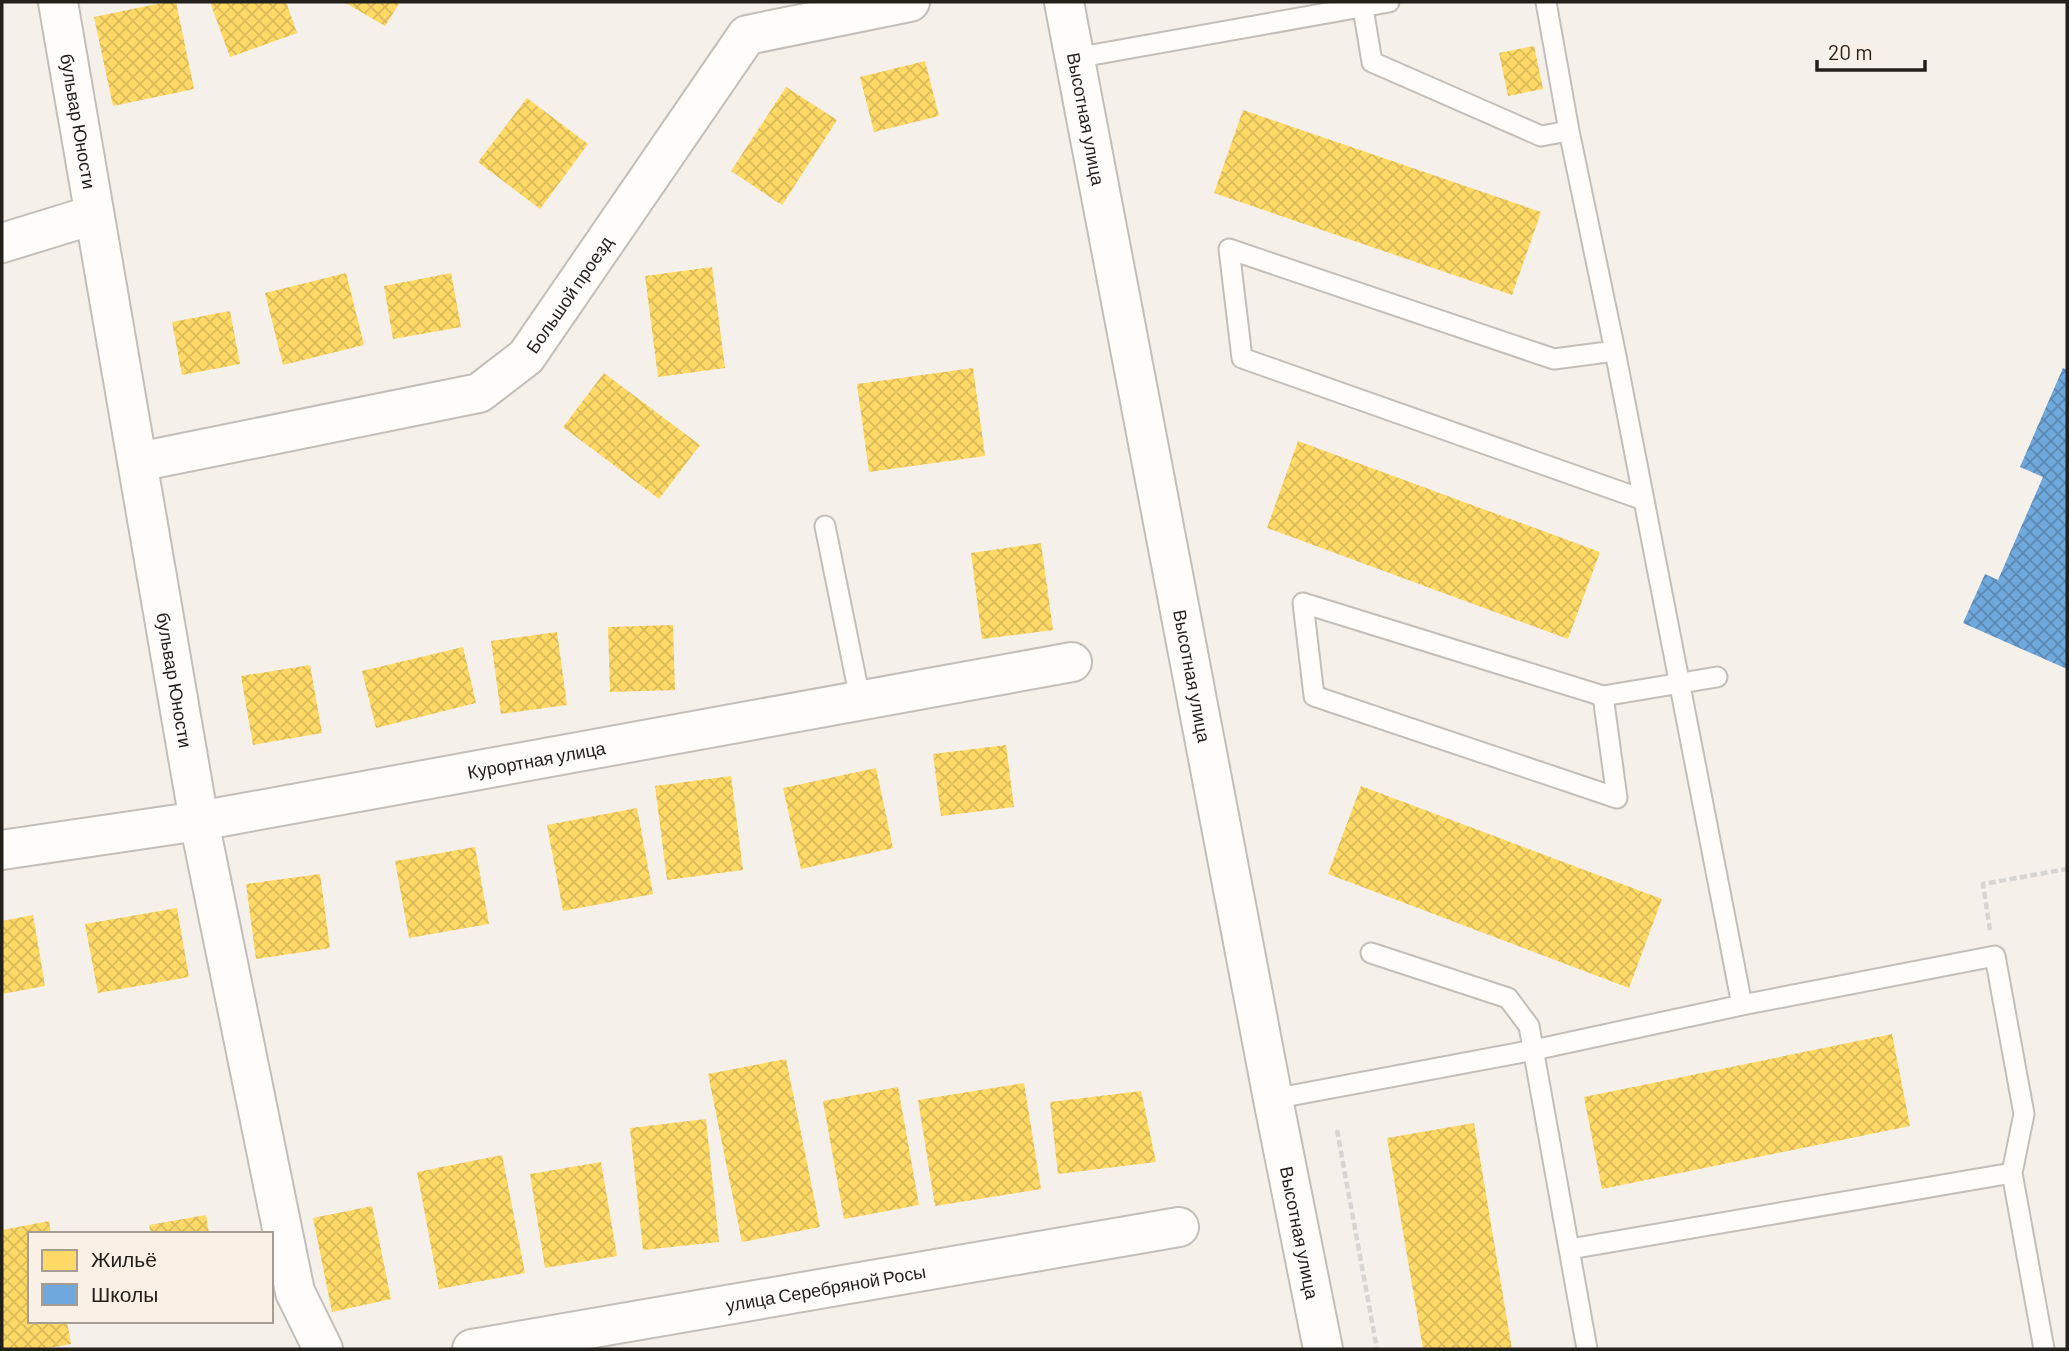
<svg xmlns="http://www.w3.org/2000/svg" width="2069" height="1351" viewBox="0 0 2069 1351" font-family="Barlow,sans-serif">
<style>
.homes{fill:url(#homes-cross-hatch)}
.schools{fill:url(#schools-cross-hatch)}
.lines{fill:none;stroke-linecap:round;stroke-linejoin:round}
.service-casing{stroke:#c3beba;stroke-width:23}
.minor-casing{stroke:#c3beba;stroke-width:42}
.path{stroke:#d7d5d3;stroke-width:4.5;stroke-dasharray:7 3.5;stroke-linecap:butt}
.service{stroke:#fefdfc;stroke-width:19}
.minor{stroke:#fefdfc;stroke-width:38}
.labels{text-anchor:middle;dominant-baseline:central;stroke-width:7;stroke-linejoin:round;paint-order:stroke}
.street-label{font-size:18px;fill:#231f1b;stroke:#fbf0e5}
</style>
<defs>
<pattern id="homes-cross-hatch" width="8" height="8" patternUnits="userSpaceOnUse" patternTransform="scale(1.75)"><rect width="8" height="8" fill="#ffd966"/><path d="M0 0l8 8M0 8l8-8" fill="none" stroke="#daba58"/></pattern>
<pattern id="schools-cross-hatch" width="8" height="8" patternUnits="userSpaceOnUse" patternTransform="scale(1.75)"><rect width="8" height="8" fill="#6fa8dc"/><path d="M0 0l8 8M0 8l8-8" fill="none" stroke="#5b88b2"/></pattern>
</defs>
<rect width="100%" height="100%" fill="#f6f0ea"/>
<path class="homes" d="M166,2H176L194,89L113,106L94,17Z
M210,2H286L297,33L230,57Z
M344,2H400L385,26Z
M1534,46L1543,89L1508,96L1499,53Z
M925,61L939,116L874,132L860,77Z
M786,87L837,120L782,205L731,171Z
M527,98L588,144L540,209L478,162Z
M1243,110L1541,212L1512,295L1214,193Z
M712,267L725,368L658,377L645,276Z
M346,273L364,345L283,365L265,293Z
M451,273L461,327L393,339L384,286Z
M230,311L240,364L182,375L172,322Z
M973,368L985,456L869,472L857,384Z
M604,373L700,445L659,499L563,427Z
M1298,441L1600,552L1568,639L1267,528Z
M1041,543L1053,630L982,639L971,553Z
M673,625L675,690L610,692L608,627Z
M557,632L567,705L501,714L491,641Z
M463,647L476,703L376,728L362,671Z
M310,665L322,733L253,745L241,676Z
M1006,745L1014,807L941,816L933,754Z
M876,768L893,848L801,869L783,788Z
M731,776L743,870L667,880L655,786Z
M1361,786L1662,899L1629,988L1328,874Z
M637,808L653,894L563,911L547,825Z
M475,847L489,924L409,938L395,861Z
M320,874L330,948L256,959L246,884Z
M177,908L189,977L98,993L85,924Z
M33,915L45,986L2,994V921Z
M1892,1034L1910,1126L1602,1189L1584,1097Z
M786,1059L820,1227L742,1242L708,1074Z
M1024,1083L1041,1189L935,1206L918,1100Z
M898,1087L919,1205L844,1219L823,1101Z
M1141,1091L1156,1162L1058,1174L1050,1102Z
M706,1119L719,1242L643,1250L630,1128Z
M1474,1123L1512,1349H1423L1387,1138Z
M502,1155L525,1273L439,1289L417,1172Z
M601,1162L617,1256L545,1268L530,1174Z
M372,1206L391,1299L332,1312L313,1218Z
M206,1215L209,1234H151L149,1225Z
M49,1221L51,1234H30V1321H67L71,1344L44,1349H2V1230Z"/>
<path class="schools" d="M2063,368L2067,370V669L1963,623L1985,574L1998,580L2043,477L2020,467Z"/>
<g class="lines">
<defs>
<path id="service" d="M1362,2L1372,62L1541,136L1569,131
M1075,58L1389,2
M1615,351L1554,359L1229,249L1242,358L1644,500
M825,526L860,699
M1603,696L1617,798L1314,696L1303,603L1603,696L1717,677
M1371,953L1508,998L1529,1026L1587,1349
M1742,1005L1995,956L2024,1114L2012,1173L2044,1349
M1273,1099L1534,1050L1742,1005L1615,351L1569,131L1546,2
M1570,1249L2012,1173"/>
<g id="minor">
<path id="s1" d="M58,2L199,821L295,1292L323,1349"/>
<path id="s2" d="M1064,2L1273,1099L1323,1349"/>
<path d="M2,243L93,215"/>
<path id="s3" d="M138,462L479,393L526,357L747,35L910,2"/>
<path id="s4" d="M2,850L199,821L1072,662"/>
<path id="s5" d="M472,1349L1179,1227"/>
</g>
</defs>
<use href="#service" class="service-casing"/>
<use href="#minor" class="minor-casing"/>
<path class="path" d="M1990,930L1983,884L2067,869
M1337,1130L1377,1349"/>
<use href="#service" class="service"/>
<use href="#minor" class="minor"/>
</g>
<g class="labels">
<g class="street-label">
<text stroke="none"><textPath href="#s2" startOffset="119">Высотная улица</textPath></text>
<text stroke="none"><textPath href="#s1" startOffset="121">бульвар Юности</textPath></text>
<text stroke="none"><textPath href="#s3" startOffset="483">Большой проезд</textPath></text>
<text stroke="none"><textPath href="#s2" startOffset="686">Высотная улица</textPath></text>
<text stroke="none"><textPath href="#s1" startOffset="688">бульвар Юности</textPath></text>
<text stroke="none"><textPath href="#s4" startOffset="542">Курортная улица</textPath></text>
<text stroke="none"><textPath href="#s2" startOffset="1253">Высотная улица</textPath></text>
<text stroke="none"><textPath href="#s5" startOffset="359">улица Серебряной Росы</textPath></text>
</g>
</g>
<rect width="2069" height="1351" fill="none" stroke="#231f1b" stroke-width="7"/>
<rect x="28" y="1232" width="245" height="91" fill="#fbf0e5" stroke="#a59c94" stroke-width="2"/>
<rect x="42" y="1250" width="35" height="21" fill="#ffd966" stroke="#a59c94" stroke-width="2"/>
<text x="91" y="1267" font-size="21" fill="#231f1b">Жильё</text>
<rect x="42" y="1284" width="35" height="21" fill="#6fa8dc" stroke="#a59c94" stroke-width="2"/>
<text x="91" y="1302" font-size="21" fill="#231f1b">Школы</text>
<path d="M1817 60v10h108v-10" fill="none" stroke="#231f1b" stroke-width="3.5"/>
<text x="1828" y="60" font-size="21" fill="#231f1b" stroke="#fbf0e5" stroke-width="5" paint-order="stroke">20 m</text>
</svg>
